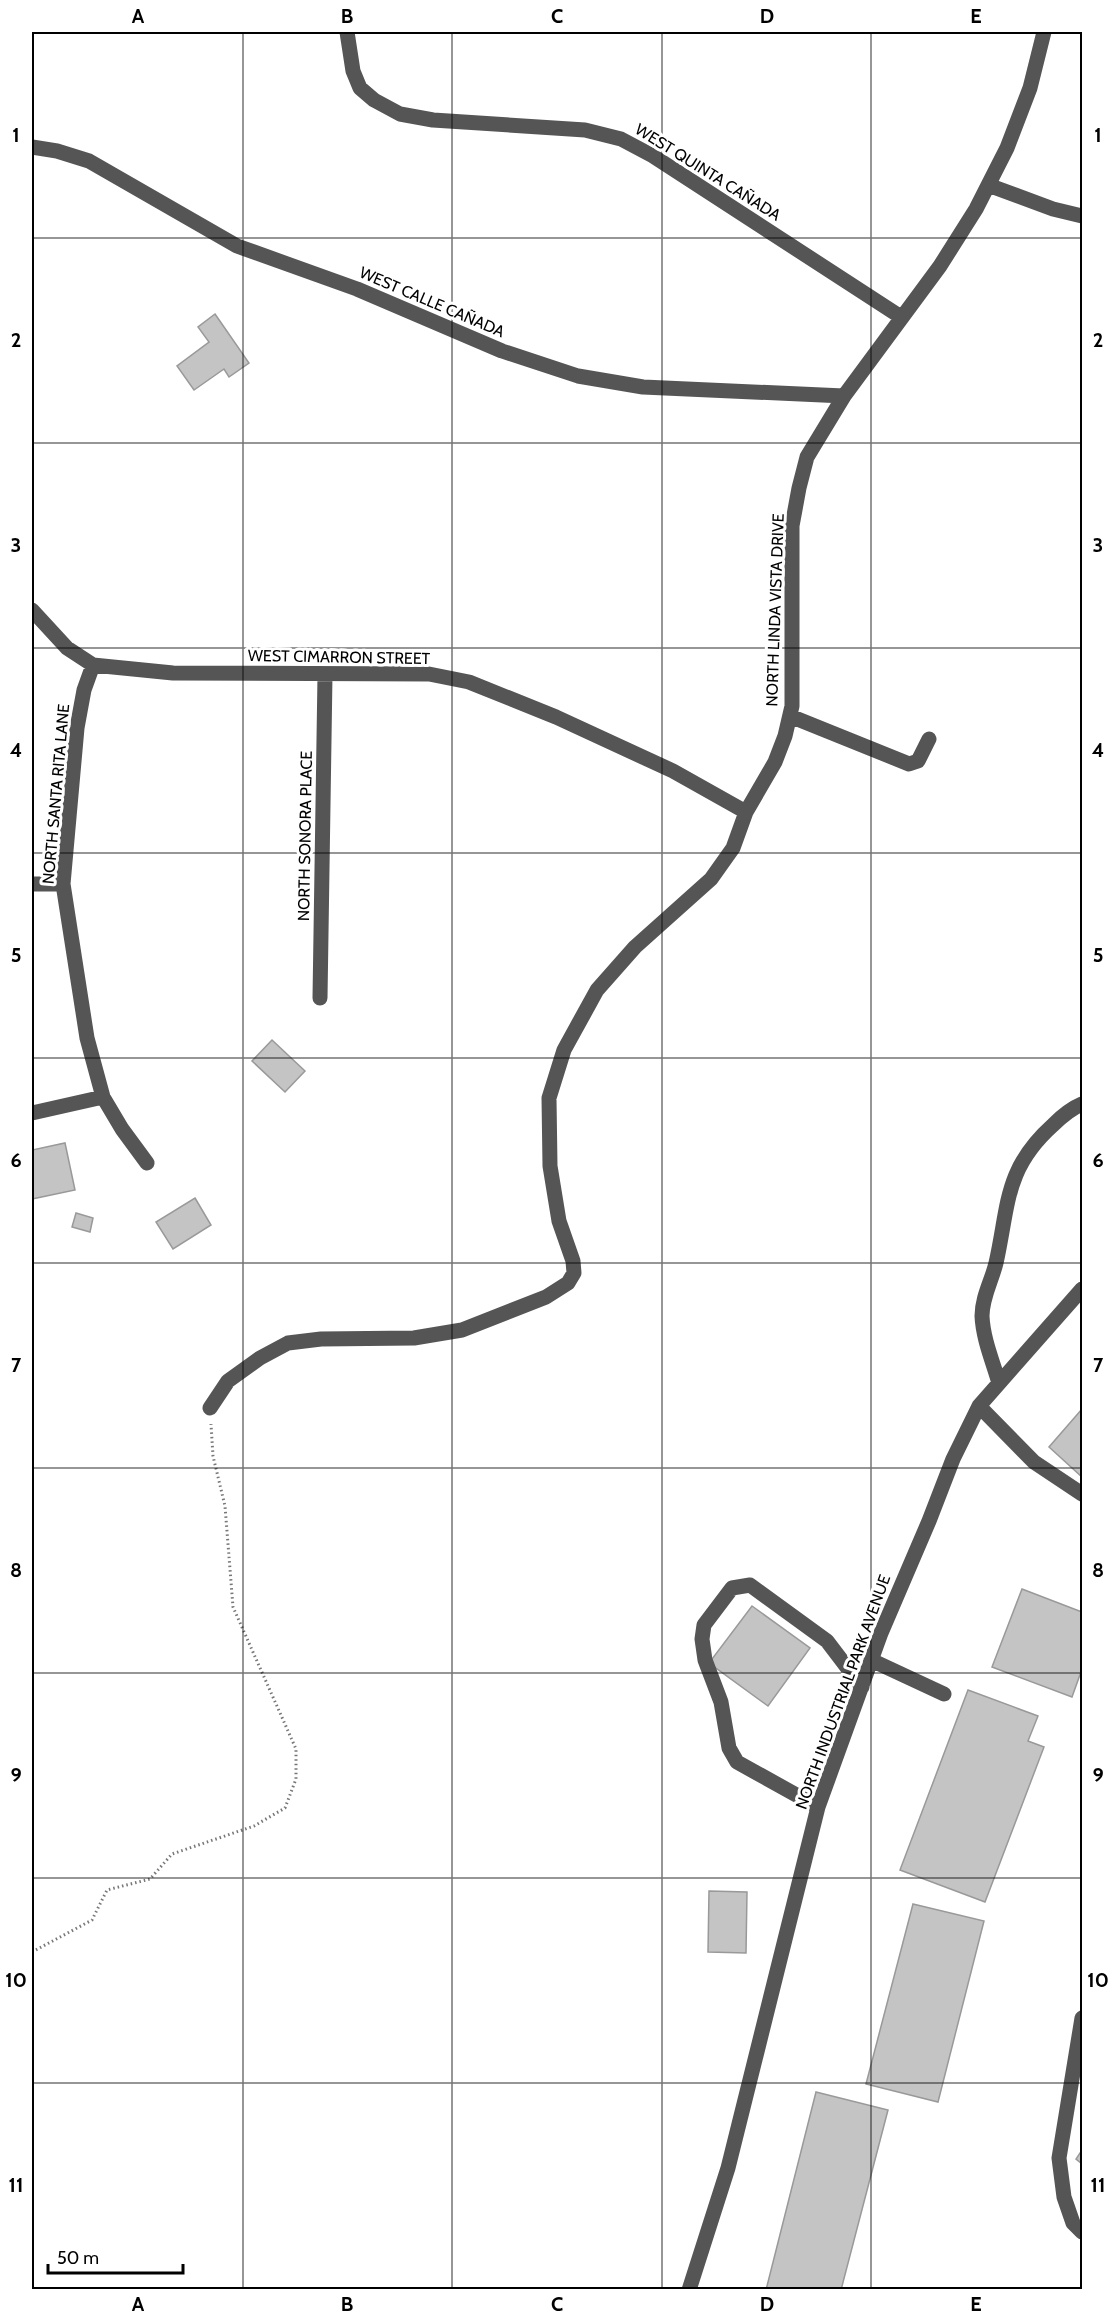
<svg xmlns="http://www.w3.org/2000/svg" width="1114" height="2321" viewBox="0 0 1114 2321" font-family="Cabin,sans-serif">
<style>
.building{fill:#c4c4c4;stroke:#999;stroke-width:1.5}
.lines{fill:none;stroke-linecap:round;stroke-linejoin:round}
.path{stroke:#777;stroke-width:3;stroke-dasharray:1.5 3;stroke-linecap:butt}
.minor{stroke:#555;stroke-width:15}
.grid{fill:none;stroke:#000;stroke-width:1.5;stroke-opacity:0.55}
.labels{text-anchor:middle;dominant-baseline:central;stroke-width:6;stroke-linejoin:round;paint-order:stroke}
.street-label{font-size:16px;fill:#000;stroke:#fff}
.neatline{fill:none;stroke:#000;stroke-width:2}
.grid-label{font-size:20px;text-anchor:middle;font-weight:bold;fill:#000}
</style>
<rect width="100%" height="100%" fill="#fff"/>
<path class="building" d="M215,314L249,363L229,377L224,369L194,390L177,366L209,342L198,327Z
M272,1040L305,1071L285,1092L252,1061Z
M65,1143L75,1190L32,1199V1150Z
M195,1198L211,1225L173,1249L156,1222Z
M76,1213L93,1218L90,1232L72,1227Z
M1082,1409V1477L1049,1447Z
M1022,1589L1082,1612V1669L1072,1697L992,1667Z
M752,1606L810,1648L768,1706L709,1663Z
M968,1690L1038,1716L1028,1741L1044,1747L985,1902L900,1870Z
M709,1891L747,1892L746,1953L708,1952Z
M913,1904L984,1921L938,2102L866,2084Z
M816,2092L888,2110L841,2290H766Z
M1082,2150V2164L1076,2159Z"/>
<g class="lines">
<path class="path" d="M32,1952L92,1920L107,1890L150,1879L172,1854L254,1826L285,1808L296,1779V1749L233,1607L225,1506L213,1456L211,1424"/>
<path class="minor" d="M347,32L353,71L360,88L374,100L400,114L433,120L585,130L621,139L653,156L901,317
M32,147L57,151L89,161L237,246L357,289L502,351L578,376L643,387L844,396
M988,185L1053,209L1082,216
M32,610L67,648L93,665L173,673L429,674L469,682L556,717L673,771L746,812
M93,665L84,690L77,728L63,884L87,1038L103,1097L122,1129L147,1163
M790,716L909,764L918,761L929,739
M32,884H63
M320,998L325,675
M32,1113L103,1097
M999,1383C993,1362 983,1339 982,1316C982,1297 992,1280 996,1263C1009,1205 1004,1169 1053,1125C1062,1116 1070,1109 1082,1104
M979,1406L1034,1462L1082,1494
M210,1408L228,1381L260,1358L288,1343L321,1339L414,1338L462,1330L546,1297L568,1283L574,1273L573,1261L559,1221L550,1166L549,1098L564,1050L597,990L635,947L711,879L733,848L746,812L775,762L785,736L792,706V526L799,488L807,457L844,396L940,266L976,209L1007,148L1030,88L1044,32
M871,1660L944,1694
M818,1807L737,1762L729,1748L721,1702L705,1660L702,1639L704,1625L732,1588L750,1585L827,1641L862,1687
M1082,2018L1059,2158L1064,2197L1073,2223L1082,2232
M689,2290L728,2168L818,1807L881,1633L929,1521L953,1459L979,1406L1082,1289"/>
</g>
<path class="grid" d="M243,32V2290M452,32V2290M662,32V2290M871,32V2290M32,238H1082M32,443H1082M32,648H1082M32,853H1082M32,1058H1082M32,1263H1082M32,1468H1082M32,1673H1082M32,1878H1082M32,2083H1082"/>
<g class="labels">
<g class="street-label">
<text transform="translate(708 172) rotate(32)">WEST QUINTA CAÑADA</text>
<text transform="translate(432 302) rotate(23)">WEST CALLE CAÑADA</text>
<text transform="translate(775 610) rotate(-88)">NORTH LINDA VISTA DRIVE</text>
<text transform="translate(339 657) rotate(1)">WEST CIMARRON STREET</text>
<text transform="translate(56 794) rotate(-85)">NORTH SANTA RITA LANE</text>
<text transform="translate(305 836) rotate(-89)">NORTH SONORA PLACE</text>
<text transform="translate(843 1692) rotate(-70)">NORTH INDUSTRIAL PARK AVENUE</text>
</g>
</g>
<rect width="1114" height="2321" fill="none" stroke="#ffffff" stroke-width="66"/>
<path d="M48 2264v9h135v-9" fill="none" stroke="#000000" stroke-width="3"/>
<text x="57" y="2264" font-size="18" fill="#000000" stroke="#ffffff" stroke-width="4.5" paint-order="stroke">50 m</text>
<rect x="33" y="33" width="1048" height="2255" class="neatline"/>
<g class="grid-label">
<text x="138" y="23">A</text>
<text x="347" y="23">B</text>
<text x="557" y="23">C</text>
<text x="767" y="23">D</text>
<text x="976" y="23">E</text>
<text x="16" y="142">1</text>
<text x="1098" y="142">1</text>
<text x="16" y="347">2</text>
<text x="1098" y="347">2</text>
<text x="16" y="552">3</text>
<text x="1098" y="552">3</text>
<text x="16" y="757">4</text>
<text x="1098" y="757">4</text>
<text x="16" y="962">5</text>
<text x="1098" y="962">5</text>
<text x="16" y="1167">6</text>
<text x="1098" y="1167">6</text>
<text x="16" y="1372">7</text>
<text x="1098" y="1372">7</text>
<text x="16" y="1577">8</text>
<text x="1098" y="1577">8</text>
<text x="16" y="1782">9</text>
<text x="1098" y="1782">9</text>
<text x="16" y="1987">10</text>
<text x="1098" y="1987">10</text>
<text x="16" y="2192">11</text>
<text x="1098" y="2192">11</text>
<text x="138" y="2311">A</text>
<text x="347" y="2311">B</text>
<text x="557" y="2311">C</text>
<text x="767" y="2311">D</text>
<text x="976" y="2311">E</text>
</g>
</svg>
